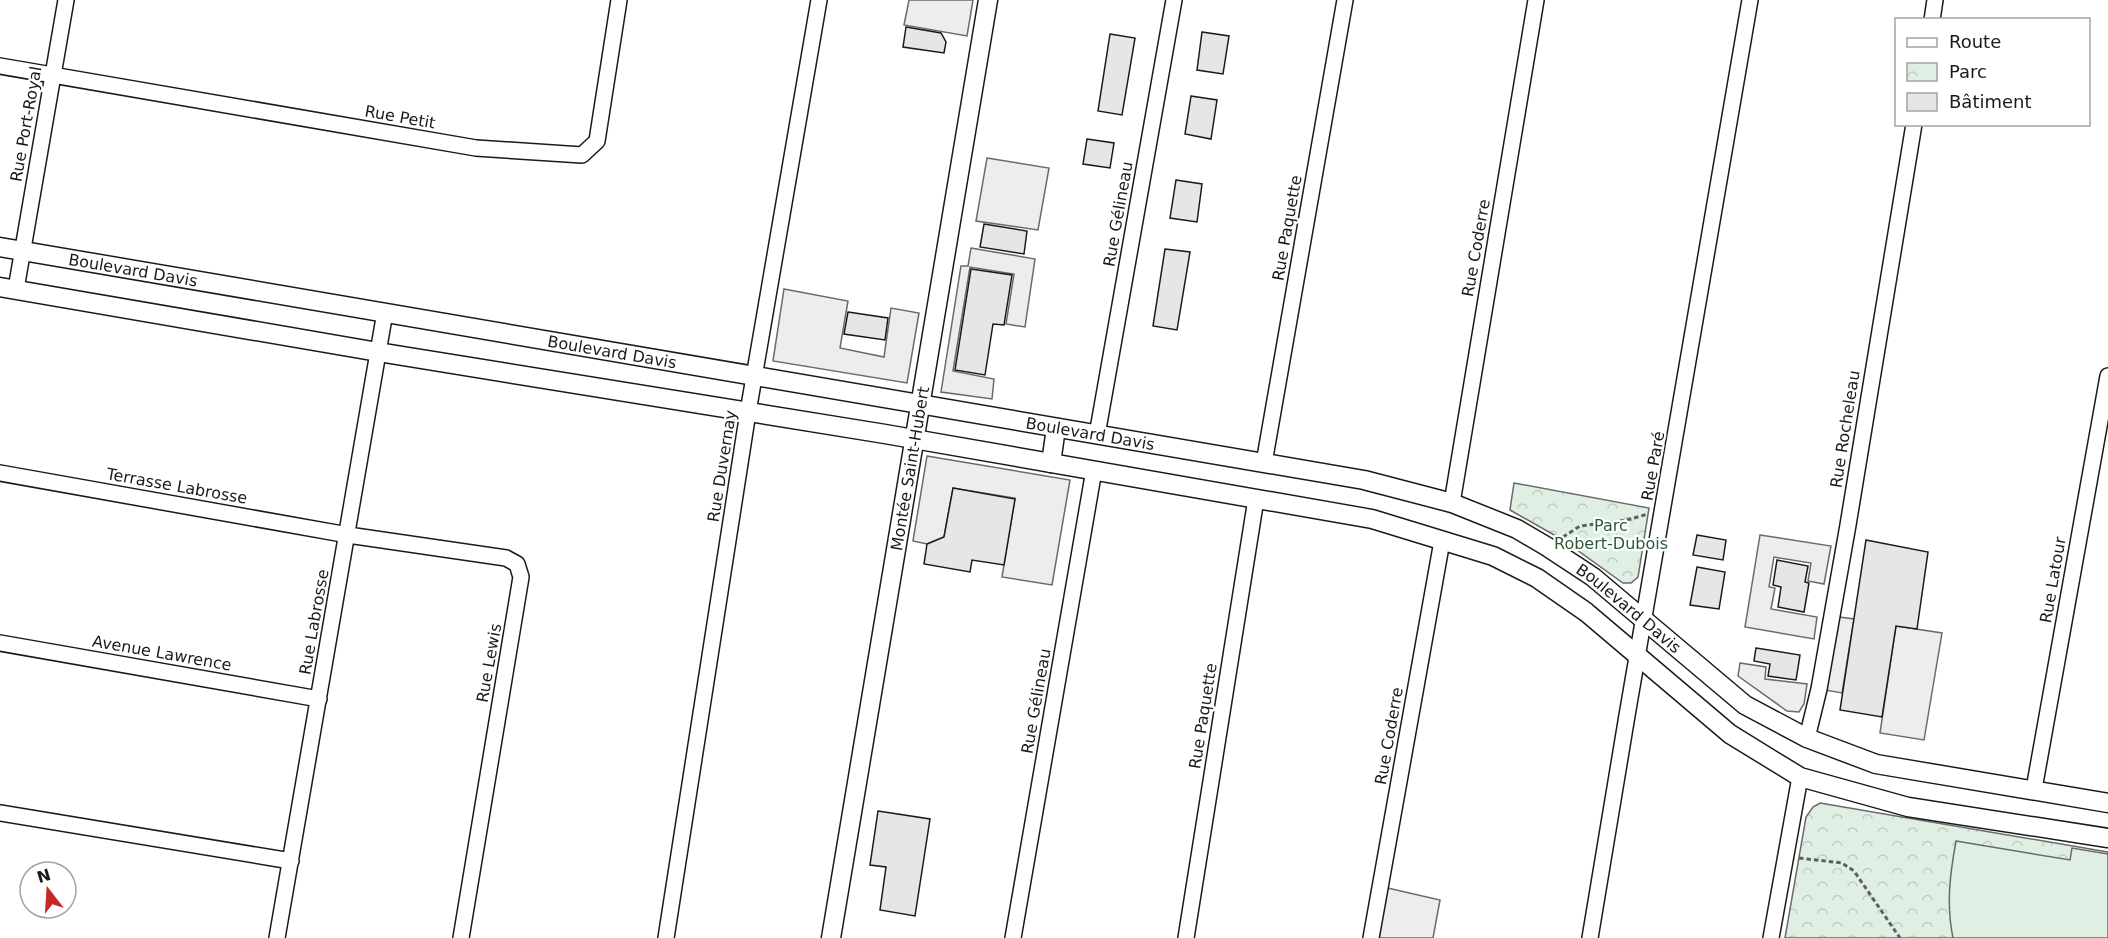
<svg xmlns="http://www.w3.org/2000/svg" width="2108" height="938" viewBox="0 0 2108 938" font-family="'DejaVu Sans',sans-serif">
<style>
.park{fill:url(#park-crowns);stroke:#6a6a6a;stroke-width:1.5}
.garden{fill:#e0efe3;stroke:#6a6a6a;stroke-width:1.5}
.parking{fill:#ededed;stroke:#6a6a6a;stroke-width:1.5}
.building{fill:#e6e6e6;stroke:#1a1a1a;stroke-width:1.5}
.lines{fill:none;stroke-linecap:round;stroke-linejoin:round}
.minor-casing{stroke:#1a1a1a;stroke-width:18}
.tertiary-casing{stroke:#1a1a1a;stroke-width:21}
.path{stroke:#5f5f5f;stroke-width:3;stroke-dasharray:4.5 3;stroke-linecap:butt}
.minor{stroke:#fff;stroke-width:15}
.tertiary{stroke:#fff;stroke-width:18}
.labels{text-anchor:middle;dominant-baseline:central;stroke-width:4.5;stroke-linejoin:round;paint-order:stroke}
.street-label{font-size:16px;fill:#1a1a1a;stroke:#fff}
.park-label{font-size:16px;fill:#2b5a34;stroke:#fff}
</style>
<defs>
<pattern id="park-crowns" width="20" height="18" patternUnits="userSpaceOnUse" patternTransform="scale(1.5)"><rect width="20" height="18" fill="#e0efe3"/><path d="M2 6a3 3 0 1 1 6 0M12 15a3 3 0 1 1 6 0" fill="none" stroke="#c0ccc2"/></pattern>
</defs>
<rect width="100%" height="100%" fill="#fff"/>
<path class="park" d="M1514,483L1649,508L1638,577L1631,583H1623L1563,540L1510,510Z
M1820,803L2108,852V938H1785L1806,817L1813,807Z"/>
<path class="garden" d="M1956,841L2070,860L2072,848L2108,854V938H1953C1946,904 1950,874 1956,841Z"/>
<path class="parking" d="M909,0H973L967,36L904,25Z
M987,158L1049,168L1038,230L976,221Z
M971,248L1035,259L1025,327L1006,324L1014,274L970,267L953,371L994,379L992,399L941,392L961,266H968Z
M784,289L848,301L840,348L884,357L891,308L919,313L907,383L773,361Z
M927,456L1070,480L1052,585L1002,577L1015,498L953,488L944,537L927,544L913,541Z
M1760,535L1831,546L1824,584L1808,581L1811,563L1774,557L1769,587L1775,588L1771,609L1817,617L1814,639L1745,627Z
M1832,616L1854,619L1842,693L1819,689Z
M1896,626L1942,633L1924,740L1880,733Z
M1740,663L1766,667L1765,679L1807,684L1804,704L1799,712L1787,711L1738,676Z
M1379,886L1440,900L1433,938H1371Z"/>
<path class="building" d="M906,27L941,33L946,42L944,53L903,47Z
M1202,32L1229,36L1223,74L1197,70Z
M1110,34L1135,38L1122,115L1098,111Z
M1191,96L1217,100L1211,139L1185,134Z
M1087,139L1114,143L1110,168L1083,164Z
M1176,180L1202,184L1197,222L1170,218Z
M984,224L1027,231L1024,254L980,247Z
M1165,249L1190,252L1177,330L1153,326Z
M971,269L1012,275L1004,325L993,324L985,375L955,370Z
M848,312L888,318L885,340L844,334Z
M953,488L1015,499L1004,565L972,560L970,572L924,564L927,544L944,537Z
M1697,535L1726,540L1723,560L1693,555Z
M1866,540L1928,552L1917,629L1896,626L1882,717L1840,710Z
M1777,560L1808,566L1805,582L1809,583L1804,612L1778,607L1781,587L1773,585Z
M1697,567L1725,572L1719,609L1690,605Z
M1756,648L1800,655L1796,680L1768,676L1770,664L1754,661Z
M878,811L930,819L915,916L880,910L886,867L870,865Z"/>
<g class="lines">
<defs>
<path id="minor" d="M1932,20L1935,0
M0,66L476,148L582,155L597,141L619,0
M16,289L66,0
M1097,435L1174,0
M1264,463L1345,0
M0,473L348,535L506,558L517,564L521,577L461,938
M1452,503L1536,0
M0,643L319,699
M1807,738L1819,689L1848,525L1914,124
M2034,789L2108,376
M0,813L291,861
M277,938L385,312
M666,938L748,412L819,0
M1013,938L1094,470
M1186,938L1256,499
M1371,938L1442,541
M1590,938C1641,625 1697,313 1750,0
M1771,938L1800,777"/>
<g id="tertiary">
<path id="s1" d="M0,247L1364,480L1452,503L1517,529L1546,546L1593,577L1745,705L1807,738L1876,764L2108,803"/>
<path d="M0,287L378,352L885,434L1372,519L1493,556L1537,578L1586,612L1730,734L1800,777L1908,807L2108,838"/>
<path d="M1051,463L1056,428"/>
<path id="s2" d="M831,938L988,0"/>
</g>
</defs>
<use href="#minor" class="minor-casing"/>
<use href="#tertiary" class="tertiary-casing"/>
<path class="path" d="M1563,537L1580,526L1627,520L1648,514
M1799,858L1842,863L1854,871L1900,938"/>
<use href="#minor" class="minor"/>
<use href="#tertiary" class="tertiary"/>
</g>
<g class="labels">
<g class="street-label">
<text transform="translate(400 117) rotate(10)">Rue Petit</text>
<text transform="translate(26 124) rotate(-80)">Rue Port-Royal</text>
<text transform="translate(1118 214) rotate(-80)">Rue Gélineau</text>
<text transform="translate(1287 228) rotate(-80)">Rue Paquette</text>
<text transform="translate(1476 248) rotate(-80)">Rue Coderre</text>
<text stroke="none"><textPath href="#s1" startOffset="135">Boulevard Davis</textPath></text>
<text stroke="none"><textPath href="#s1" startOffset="621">Boulevard Davis</textPath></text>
<text transform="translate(1845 429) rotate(-81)">Rue Rocheleau</text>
<text stroke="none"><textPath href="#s1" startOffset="1106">Boulevard Davis</textPath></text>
<text transform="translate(722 466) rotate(-81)">Rue Duvernay</text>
<text transform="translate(1653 466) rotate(-80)">Rue Paré</text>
<text stroke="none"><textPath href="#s2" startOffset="476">Montée Saint-Hubert</textPath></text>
<text transform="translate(177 486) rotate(10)">Terrasse Labrosse</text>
<text transform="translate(2053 580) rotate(-80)">Rue Latour</text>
<text stroke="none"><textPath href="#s1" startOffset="1682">Boulevard Davis</textPath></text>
<text transform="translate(314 622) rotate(-80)">Rue Labrosse</text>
<text transform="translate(162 653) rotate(10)">Avenue Lawrence</text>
<text transform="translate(489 663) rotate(-80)">Rue Lewis</text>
<text transform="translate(1036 701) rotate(-80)">Rue Gélineau</text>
<text transform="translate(1203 716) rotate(-81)">Rue Paquette</text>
<text transform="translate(1389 736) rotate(-80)">Rue Coderre</text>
</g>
<g class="park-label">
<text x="1611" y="525">Parc<tspan x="1611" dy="18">Robert-Dubois</tspan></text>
</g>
</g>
<rect x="1895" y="18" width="195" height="108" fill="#ffffff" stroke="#a3a3a3" stroke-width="1.5"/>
<rect x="1907" y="38" width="30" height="9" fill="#ffffff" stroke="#a3a3a3" stroke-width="1.5"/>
<text x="1949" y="48" font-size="18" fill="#1a1a1a">Route</text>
<rect x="1907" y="63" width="30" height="18" fill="url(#park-crowns)" stroke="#a3a3a3" stroke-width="1.5"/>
<text x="1949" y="78" font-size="18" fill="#1a1a1a">Parc</text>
<rect x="1907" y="93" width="30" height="18" fill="#e6e6e6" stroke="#a3a3a3" stroke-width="1.5"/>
<text x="1949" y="108" font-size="18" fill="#1a1a1a">Bâtiment</text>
<g transform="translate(48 890) rotate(343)"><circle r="28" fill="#ffffff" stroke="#a3a3a3" stroke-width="1.5"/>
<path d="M0-4.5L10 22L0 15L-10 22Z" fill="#c62828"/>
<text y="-9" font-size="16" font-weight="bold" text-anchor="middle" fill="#1a1a1a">N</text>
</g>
</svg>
